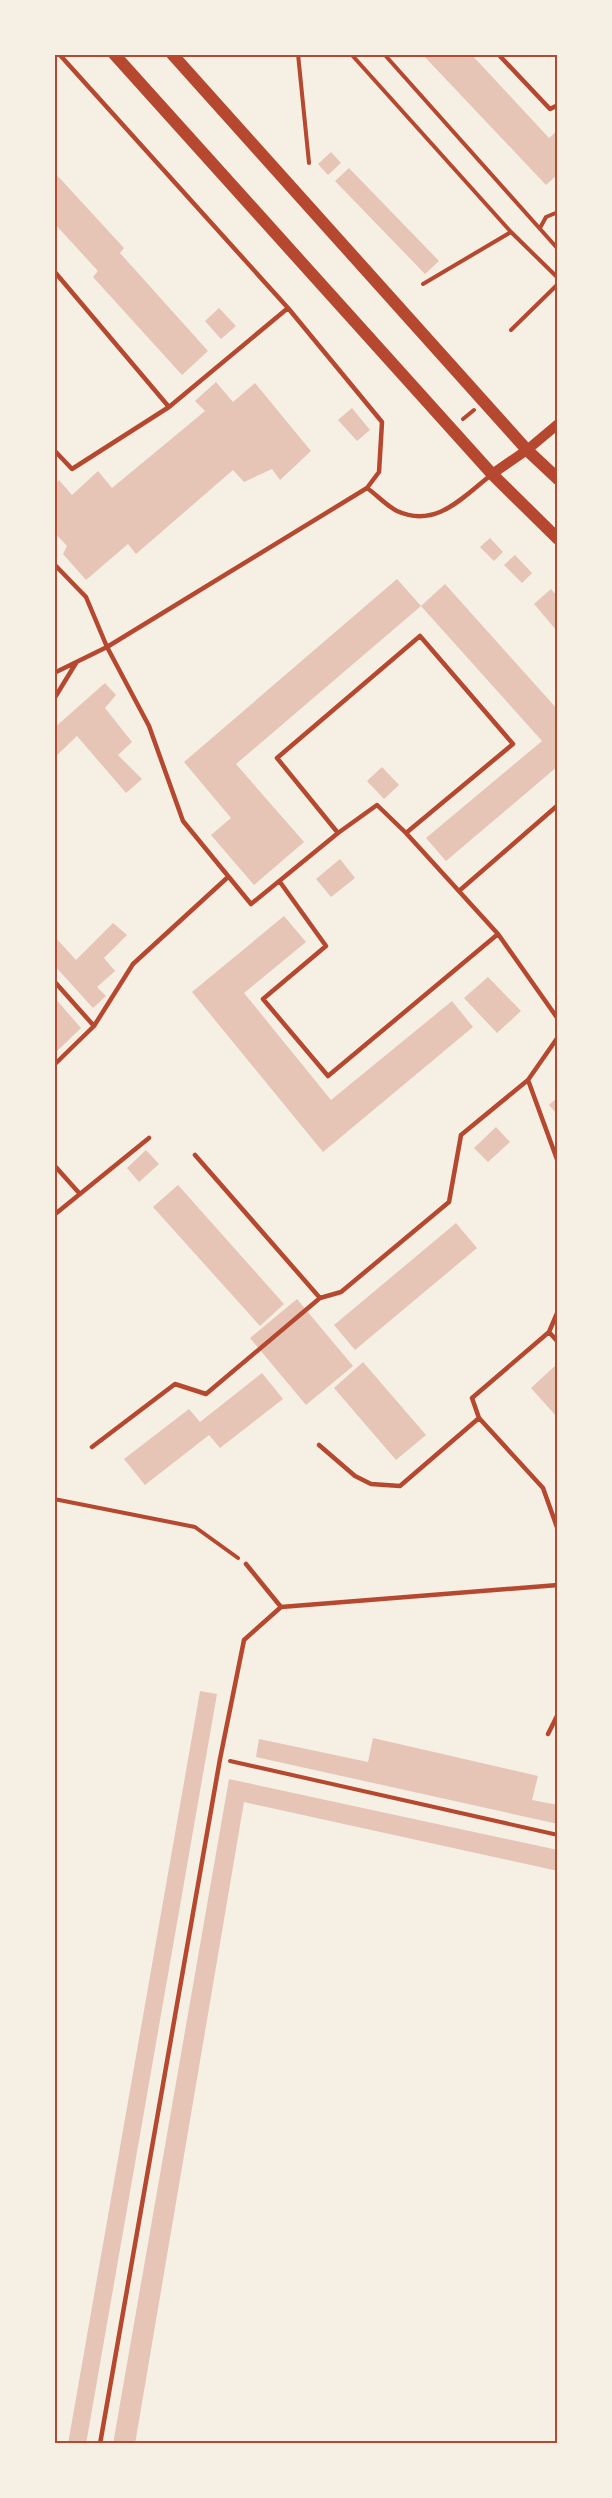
<svg xmlns="http://www.w3.org/2000/svg" width="612" height="2498" viewBox="0 0 612 2498" font-family="'Playfair Display',serif">
<style>
.building{fill:#e6c5b7}
.lines{fill:none;stroke-linecap:round;stroke-linejoin:round}
.path{stroke:#b5482f;stroke-width:4}
.service{stroke:#b5482f;stroke-width:4.5}
.tertiary{stroke:#b5482f;stroke-width:10}
.secondary{stroke:#b5482f;stroke-width:12}
.neatline{fill:none;stroke:#b5482f;stroke-width:2}
</style>
<rect width="100%" height="100%" fill="#f6efe4"/>
<path class="building" d="M422,54H471L549,138L558,130V174L546,185Z
M331,152L341,163L328,175L318,164Z
M349,168L439,261L425,274L335,181Z
M54,172L124,248L120,253L208,351L182,375L93,277L98,271L54,223Z
M219,308L236,326L221,339L205,321Z
M216,382L233,402L255,383L311,451L280,480L272,469L244,482L233,470L136,554L128,544L86,580L63,554L67,546L54,532V485L59,480L72,495L98,471L112,488L205,411L195,401Z
M352,408L370,430L357,441L338,420Z
M490,538L503,552L494,561L480,547Z
M515,555L532,573L522,583L504,565Z
M397,579L421,606L445,584L558,710V766L446,861L426,838L542,741L421,606L236,764L304,842L254,885L211,835L231,818L184,762Z
M551,589L558,597L557,631L534,604Z
M105,683L116,695L105,708L132,742L118,755L142,779L126,793L77,736L54,758V728Z
M382,767L399,785L384,799L367,781Z
M340,859L355,878L331,897L316,879Z
M284,916L306,942L244,993L331,1100L452,1001L473,1027L323,1152L192,992Z
M113,923L127,935L104,958L115,971L97,987L106,996L93,1008L54,965V936L76,960Z
M488,977L521,1011L497,1033L464,998Z
M54,997L81,1028L54,1054Z
M558,1097V1115L549,1105Z
M496,1127L510,1142L488,1162L474,1148Z
M146,1150L159,1164L139,1182L127,1168Z
M178,1185L284,1304L260,1326L153,1207Z
M456,1223L477,1248L355,1350L334,1325Z
M297,1299L353,1366L306,1405L250,1338Z
M363,1362L426,1435L396,1460L334,1388Z
M556,1365L558,1367V1418L531,1388Z
M262,1373L283,1399L220,1448L209,1435L145,1485L124,1459L189,1409L200,1422Z
M200,1691L217,1694L86,2444H68Z
M373,1738L538,1776L532,1800L558,1805V1824L256,1757L259,1739L368,1762Z
M229,1779L558,1850V1871L244,1802L135,2444H113Z"/>
<g class="lines">
<path class="path" d="M298,54L309,163
M351,54L511,232L558,278
M384,54L558,249
M540,228L546,217L558,212
M423,284L511,232
M511,330L558,284
M463,419L474,410
M54,1499L195,1527L238,1558
M230,1761L558,1835"/>
<path class="service" d="M59,54L288,308L382,422L379,472L367,488
M498,54L550,109L558,105
M54,271L169,407L72,469L54,450
M169,407L288,308
M54,564L86,597L107,647L149,726L183,821L251,904L338,833L377,805L406,833L498,934L558,1019
M54,673L107,647L367,488C377,495 387,506 397,511C436,529 463,497 491,475
M54,699L76,663
M338,833L277,758L420,636L513,744L406,833
M280,882L326,946L263,999L328,1076L498,934
M459,891L558,805
M54,981L94,1026
M558,1037L528,1080L558,1162
M54,1065L94,1026L133,964L228,877
M195,1155L320,1298
M54,1165L80,1194
M54,1215L149,1138
M558,1311L549,1332L472,1398L479,1418L543,1488L558,1530
M549,1332L558,1342
M319,1445L355,1476L371,1484L400,1486L479,1418
M92,1447L175,1384L206,1394L320,1298L341,1292L449,1202L461,1135L528,1080
M246,1564L281,1607L558,1585
M548,1734L558,1714
M100,2444L220,1759L244,1640L281,1607"/>
<path class="tertiary" d="M492,474L527,450L558,424"/>
<path class="secondary" d="M114,54L492,474L558,539
M172,54L527,450L558,479"/>
</g>
<rect width="612" height="2498" fill="none" stroke="#f6efe4" stroke-width="111"/>
<rect x="56" y="56" width="500" height="2386" class="neatline"/>
</svg>
